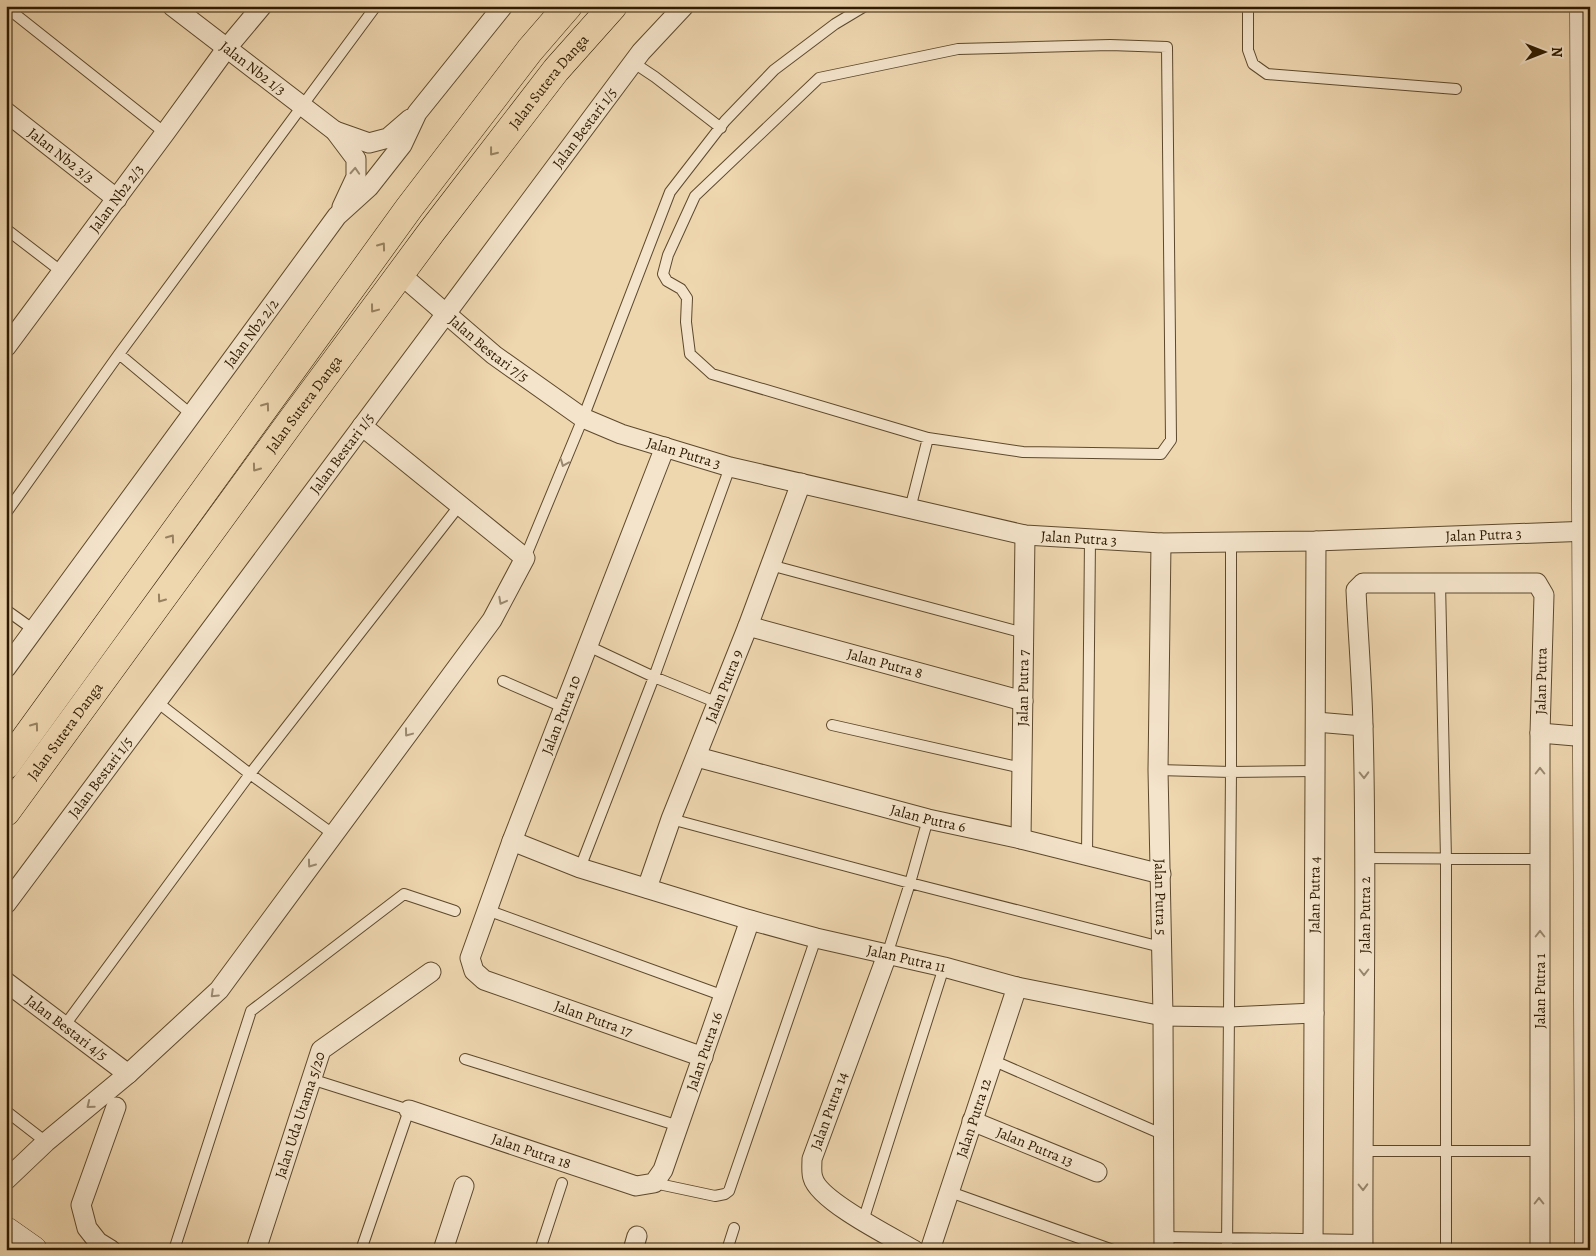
<svg xmlns="http://www.w3.org/2000/svg" width="1596" height="1256" viewBox="0 0 1596 1256" font-family="Alegreya,serif">
<style>
.lines{fill:none;stroke-linecap:round;stroke-linejoin:round}
.lane-casing{stroke:#5d492c;stroke-width:12}
.street-casing{stroke:#5d492c;stroke-width:21}
.secondary-casing{stroke:#2d1a00;stroke-width:29}
.primary-casing{stroke:#2d1a00;stroke-width:29}
.lane{stroke:#f4e4cb;stroke-width:10}
.street{stroke:#f4e4cb;stroke-width:19}
.secondary{stroke:#f4e4cb;stroke-width:28}
.primary{stroke:#eed6af;stroke-width:28}
.oneway{stroke:#978160}
.oneway2{stroke:#9a8970}
.labels{text-anchor:middle;dominant-baseline:central;stroke-width:4.5;stroke-linejoin:round;paint-order:stroke}
.street-label{font-size:15px;fill:#2d1a00;stroke:#f4e4cb}
</style>
<rect width="100%" height="100%" fill="#eed6af"/>
<filter id="stains"><feTurbulence type="fractalNoise" baseFrequency=".004" numOctaves="4"/><feColorMatrix values="0 0 0 0 .2 0 0 0 0 .09 0 0 0 0 .02 0 0 0 .5 -.17"/></filter>
<radialGradient id="worn" r=".72"><stop offset=".6" stop-color="#630" stop-opacity="0"/><stop offset="1" stop-color="#630" stop-opacity=".3"/></radialGradient>
<g class="lines">
<defs>
<path id="lane" d="M1248,6V50L1253,64L1267,74L1456,89
M6,7L165,133
M1110,45L1167,47L1171,440L1161,454L1023,452L928,438L712,374L690,354L686,322L687,298L681,289L667,281L663,274L668,255L695,196L819,78L958,49Z
M634,63L655,77L721,128
M6,229L62,272
M119,354L192,415
M910,509L928,438
M6,513L119,354L376,6
M525,558L583,418L670,192L725,121L774,70L835,24L865,6
M770,565L1024,633
M1440,583L1446,859V1250
M6,610L34,630
M588,646L654,677L718,703
M503,681L565,708
M157,702L250,774L333,834
M832,725L1022,768
M1158,770L1231,772L1315,771
M671,819L910,883L1161,947
M1087,855L1090,539
M1364,858L1540,859
M580,868L654,677L730,467
M487,910L724,996
M887,955L910,883L928,819
M65,1025L250,774L459,506
M465,1059L679,1126
M992,1060L1164,1135
M311,1079L409,1110L361,1250
M6,1111L46,1142
M1362,1151H1539
M654,1183L715,1196L725,1194L729,1191L816,938
M950,1192L1113,1250
M863,1221L944,967
M1164,1237L1363,1240
M174,1250L251,1011L404,894L455,911
M540,1250L562,1183
M727,1250L734,1228
M1227,1250L1231,772V541"/>
<g id="street">
<path id="s1" d="M172,6L335,131L356,159V177L342,207"/>
<path id="s2" d="M6,112L117,199"/>
<path d="M335,131L369,143L388,138L410,119"/>
<path id="s3" d="M400,274L494,355L583,418L621,434L730,467L1025,535L1161,543L1316,541L1590,531"/>
<path id="s4" d="M6,347L165,133L226,49L262,6"/>
<path id="s5" d="M665,447L512,841L470,958L474,971L484,980L703,1057"/>
<path id="s6" d="M1161,543L1158,770L1163,1016L1164,1250"/>
<path id="s7" d="M748,626L1023,701"/>
<path id="s8" d="M6,668L337,216L369,187L402,145L417,113L503,6"/>
<path d="M1316,722L1363,726"/>
<path d="M1540,733L1587,737"/>
<path id="s9" d="M697,757L928,819L1021,839L1161,874"/>
<path id="s10" d="M1021,839L1025,535"/>
<path id="s11" d="M512,841L580,868L750,920L816,938L944,967L1017,987L1163,1016L1229,1017L1314,1013"/>
<path id="s12" d="M647,888L671,819L748,626L801,483"/>
<path id="s13" d="M6,904L641,52L684,6"/>
<path d="M887,955L812,1159C812,1165 811,1173 813,1178C819,1201 893,1238 914,1250"/>
<path id="s14" d="M6,982L128,1074"/>
<path id="s15" d="M409,1110L636,1186L654,1183L663,1170L750,920"/>
<path id="s16" d="M972,1121L1097,1172"/>
<path d="M6,1180L46,1142L128,1074L219,990L492,620L525,558L362,426"/>
<path d="M111,1250L98,1242L87,1228L81,1205L116,1107"/>
<path id="s17" d="M256,1250L321,1050L431,972"/>
<path d="M443,1250L464,1186"/>
<path d="M633,1250L637,1236"/>
<path id="s18" d="M930,1250L1017,987"/>
<path id="s19" d="M1313,1250L1316,541"/>
<path id="s20" d="M1363,1250C1362,1075 1368,901 1363,726C1362,681 1358,635 1356,590L1363,583H1537L1544,595L1540,733V1250"/>
</g>
<path id="secondary" d="M1584,6L1589,1250
M6,1231L33,1250"/>
<g id="primary">
<path d="M6,765L409,208L530,50L568,6"/>
<path id="s21" d="M6,812L292,420L432,231L556,70L613,6"/>
</g>
</defs>
<use href="#lane" class="lane-casing"/>
<use href="#street" class="street-casing"/>
<use href="#secondary" class="secondary-casing"/>
<use href="#primary" class="primary-casing"/>
<use href="#lane" class="lane"/>
<use href="#street" class="street"/>
<use href="#secondary" class="secondary"/>
<use href="#primary" class="primary"/>
</g>
<defs><path id="oneway-chevron" d="M-2-3.5L2.5 0L-2 3.5" fill="none" stroke-width="1.6" stroke-linecap="round" stroke-linejoin="round" transform="scale(1.25)"/></defs>
<g class="oneway">
<use href="#oneway-chevron" transform="translate(493 152) rotate(128)"/>
<use href="#oneway-chevron" transform="translate(382 246) rotate(-54)"/>
<use href="#oneway-chevron" transform="translate(374 309) rotate(127)"/>
<use href="#oneway-chevron" transform="translate(266 406) rotate(-54)"/>
<use href="#oneway-chevron" transform="translate(256 468) rotate(126)"/>
<use href="#oneway-chevron" transform="translate(171 538) rotate(-54)"/>
<use href="#oneway-chevron" transform="translate(161 599) rotate(126)"/>
<use href="#oneway-chevron" transform="translate(35 726) rotate(-54)"/>
</g>
<g class="oneway2">
<use href="#oneway-chevron" transform="translate(355 171) rotate(-87)"/>
<use href="#oneway-chevron" transform="translate(564 463) rotate(112)"/>
<use href="#oneway-chevron" transform="translate(502 601) rotate(118)"/>
<use href="#oneway-chevron" transform="translate(408 733) rotate(127)"/>
<use href="#oneway-chevron" transform="translate(1540 771) rotate(-90)"/>
<use href="#oneway-chevron" transform="translate(1364 775) rotate(89)"/>
<use href="#oneway-chevron" transform="translate(311 864) rotate(126)"/>
<use href="#oneway-chevron" transform="translate(1540 934) rotate(-90)"/>
<use href="#oneway-chevron" transform="translate(1364 972) rotate(90)"/>
<use href="#oneway-chevron" transform="translate(214 994) rotate(136)"/>
<use href="#oneway-chevron" transform="translate(90 1105) rotate(141)"/>
<use href="#oneway-chevron" transform="translate(1363 1187) rotate(89)"/>
<use href="#oneway-chevron" transform="translate(1539 1201) rotate(-90)"/>
</g>
<g class="labels">
<g class="street-label">
<text stroke="none"><textPath href="#s1" startOffset="102">Jalan Nb2 1/3</textPath></text>
<text stroke="none"><textPath href="#s21" startOffset="910">Jalan Sutera Danga</textPath></text>
<text stroke="none"><textPath href="#s13" startOffset="968">Jalan Bestari 1/5</textPath></text>
<text stroke="none"><textPath href="#s2" startOffset="70">Jalan Nb2 3/3</textPath></text>
<text stroke="none"><textPath href="#s4" startOffset="185">Jalan Nb2 2/3</textPath></text>
<text stroke="none"><textPath href="#s8" startOffset="415">Jalan Nb2 2/2</textPath></text>
<text stroke="none"><textPath href="#s3" startOffset="116">Jalan Bestari 7/5</textPath></text>
<text stroke="none"><textPath href="#s21" startOffset="505">Jalan Sutera Danga</textPath></text>
<text stroke="none"><textPath href="#s13" startOffset="562">Jalan Bestari 1/5</textPath></text>
<text stroke="none"><textPath href="#s3" startOffset="340">Jalan Putra 3</textPath></text>
<text stroke="none"><textPath href="#s3" startOffset="1150">Jalan Putra 3</textPath></text>
<text stroke="none"><textPath href="#s3" startOffset="745">Jalan Putra 3</textPath></text>
<text stroke="none"><textPath href="#s7" startOffset="142">Jalan Putra 8</textPath></text>
<text transform="translate(1541 681) rotate(-89)">Jalan Putra</text>
<text stroke="none"><textPath href="#s12" startOffset="216">Jalan Putra 9</textPath></text>
<text stroke="none"><textPath href="#s10" startOffset="151">Jalan Putra 7</textPath></text>
<text transform="translate(561 715) rotate(-69)">Jalan Putra 10</text>
<text stroke="none"><textPath href="#s21" startOffset="100">Jalan Sutera Danga</textPath></text>
<text stroke="none"><textPath href="#s13" startOffset="158">Jalan Bestari 1/5</textPath></text>
<text stroke="none"><textPath href="#s9" startOffset="239">Jalan Putra 6</textPath></text>
<text stroke="none"><textPath href="#s19" startOffset="355">Jalan Putra 4</textPath></text>
<text stroke="none"><textPath href="#s6" startOffset="354">Jalan Putra 5</textPath></text>
<text stroke="none"><textPath href="#s20" startOffset="335">Jalan Putra 2</textPath></text>
<text stroke="none"><textPath href="#s11" startOffset="412">Jalan Putra 11</textPath></text>
<text transform="translate(1540 991) rotate(-90)">Jalan Putra 1</text>
<text stroke="none"><textPath href="#s5" startOffset="690">Jalan Putra 17</textPath></text>
<text stroke="none"><textPath href="#s14" startOffset="76">Jalan Bestari 4/5</textPath></text>
<text stroke="none"><textPath href="#s15" startOffset="399">Jalan Putra 16</textPath></text>
<text transform="translate(829 1111) rotate(-70)">Jalan Putra 14</text>
<text stroke="none"><textPath href="#s17" startOffset="142">Jalan Uda Utama 5/20</textPath></text>
<text stroke="none"><textPath href="#s18" startOffset="139">Jalan Putra 12</textPath></text>
<text stroke="none"><textPath href="#s16" startOffset="68">Jalan Putra 13</textPath></text>
<text stroke="none"><textPath href="#s15" startOffset="129">Jalan Putra 18</textPath></text>
</g>
</g>
<rect width="1596" height="1256" fill="none" stroke="#eed6af" stroke-width="25"/>
<rect x="8" y="8" width="1581" height="1241" fill="none" stroke="#2d1a00" stroke-width="2.5"/>
<rect x="12" y="12" width="1571" height="1231" fill="none" stroke="#2d1a00"/>
<g transform="translate(1544 52) rotate(90)" stroke="#f4e4cb" stroke-width="4" paint-order="stroke">
<path d="M0-4L9 19L0 12L-9 19Z" fill="#2d1a00"/>
<text y="-8" font-size="14" font-weight="bold" text-anchor="middle" fill="#2d1a00">N</text>
</g>
<rect width="100%" height="100%" filter="url(#stains)"/>
<rect width="100%" height="100%" fill="url(#worn)"/>
</svg>
